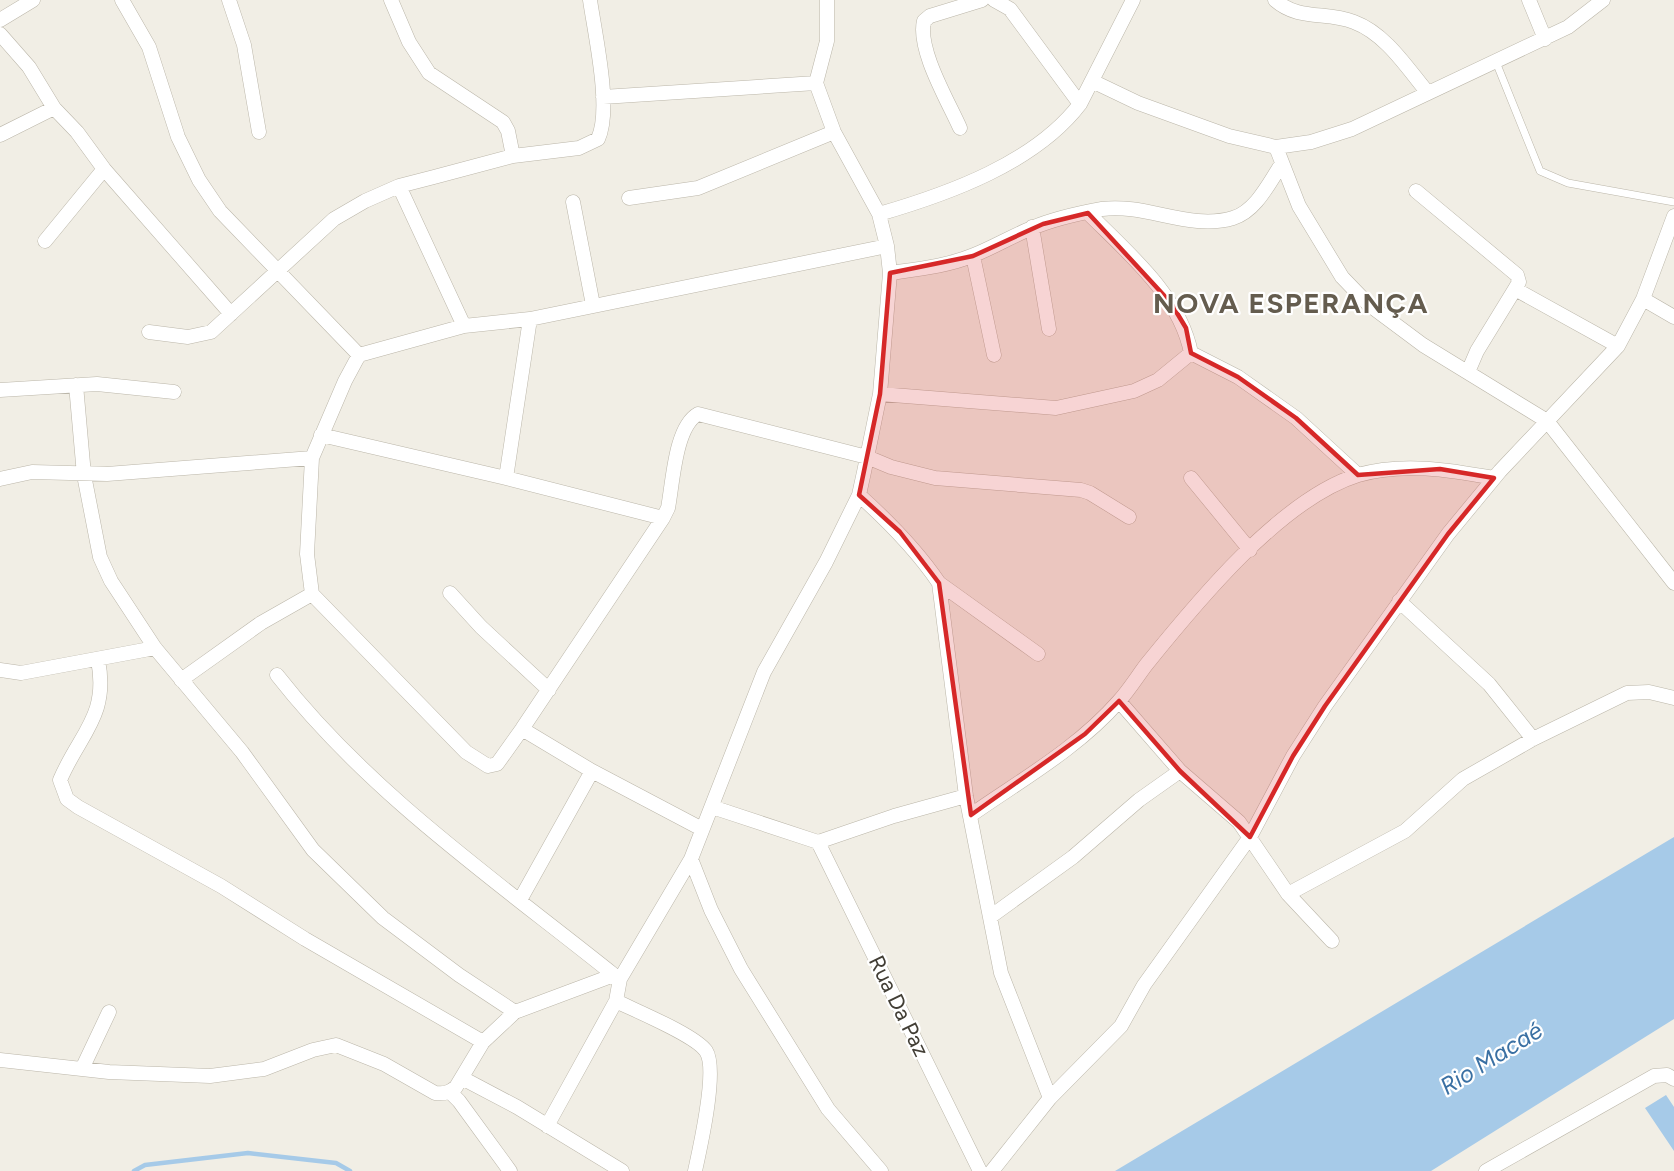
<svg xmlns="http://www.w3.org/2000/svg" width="1674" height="1171" viewBox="0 0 1674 1171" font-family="Figtree,sans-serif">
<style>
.water{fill:#a6cae8}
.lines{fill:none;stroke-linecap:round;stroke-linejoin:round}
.stream{stroke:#a6cae8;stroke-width:4.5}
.lane-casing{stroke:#bbb6a9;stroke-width:8}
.street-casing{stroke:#bbb6a9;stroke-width:15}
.lane{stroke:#fff;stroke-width:7}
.street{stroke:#fff;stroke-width:14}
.marked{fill:#d62828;fill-opacity:0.2;stroke:#d62828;stroke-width:4.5;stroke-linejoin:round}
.labels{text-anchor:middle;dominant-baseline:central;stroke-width:4.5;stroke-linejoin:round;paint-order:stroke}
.street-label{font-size:22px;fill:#423e35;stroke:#fff}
.water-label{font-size:24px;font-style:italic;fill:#3a70a3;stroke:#fff}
.district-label{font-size:28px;font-weight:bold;letter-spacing:1.5px;fill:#645c4e;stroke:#fff}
</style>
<rect width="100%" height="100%" fill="#f1eee5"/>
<path class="water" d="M1674,837V1019L1431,1171H1115Z
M1666,1095L1674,1107V1151L1645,1108Z"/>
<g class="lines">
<path class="stream" d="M134,1171L145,1165L248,1153L336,1163L350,1171"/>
<defs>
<path id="lane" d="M1496,62L1540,171L1568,183L1674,202"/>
<path id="street" d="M122,0L149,47L178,137L199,180L220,211L359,355
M229,0L244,45L259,132
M391,0L409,42L429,73L503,122L508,131L513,156
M994,0L1010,9L1080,104
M1275,0C1299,21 1326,11 1354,22C1386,34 1407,68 1428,93
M1529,0L1545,39
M0,20L33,0
M0,34L29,67L54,108L77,132L104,169L231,314
M1092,81L1138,103L1229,136L1276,147L1311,142L1352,129L1568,27L1603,0
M603,97L816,83
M960,128C948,101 917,49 924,21L930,16L982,0
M0,135L54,108
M1276,147L1299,206L1342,277L1368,304L1423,345L1547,421L1674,583
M399,186L464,326
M1416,191L1517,275L1519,282L1515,289L1477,351L1468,372
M629,198L698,188L834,132
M573,202L593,305
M1088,213C1128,253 1180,296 1191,353L1238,377L1296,418L1358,475
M879,214C948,194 1035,163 1080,104L1133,0
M1032,227L1049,329
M45,241L104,169
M973,256L994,355
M890,273C918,269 948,266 974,255C994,247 1012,236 1032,228C1053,219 1080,213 1102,209C1146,203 1190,231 1233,218C1256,211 1269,183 1281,165
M1515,289L1618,346
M1643,299L1674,317
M149,332L188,337L211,332L334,219L365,201L399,186L434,177L513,156L579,148L598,139C612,109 595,35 590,0
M76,385L84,475L100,557L111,581L155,648L242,752L313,850L383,918L459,975L515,1012
M0,390L97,384L174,392
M880,394L1056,408L1134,391L1158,380L1191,353
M321,435L506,478L663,518
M312,458L307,554L312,594L466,752L488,766L497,764L522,729L663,518L668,508C673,482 675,427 698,414L867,457L891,467L935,478L1081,490L1090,493L1129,517
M506,478L530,319
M1191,478L1250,550
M0,479L32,472L107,474L312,458L345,381L359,355L464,326L530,319L887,246
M859,495C889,522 916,549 939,583L966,796L1001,973L1050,1098
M939,583L1038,654
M450,593L481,627L549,690
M1399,601L1489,684L1533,739
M98,660C109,716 80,733 60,780L67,799L78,807L221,886L305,939L483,1042
M0,670L21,673L155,648
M277,675C370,794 498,882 614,975
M181,680L261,623L312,594
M1119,701L1180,771L1239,822L1288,894L1332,941
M522,729L592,771L702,829
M712,807L818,842L894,816L966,796
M971,815C1021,780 1078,748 1119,701C1129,690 1137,677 1146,665C1196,603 1281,499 1358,475C1402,462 1450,470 1494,478
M818,842L980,1171
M691,859L711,910L741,969L828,1109L881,1171
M1288,894L1405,831L1463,779L1533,739L1627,693L1649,692L1674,698
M520,900L592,771
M990,917L1073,857L1139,800L1180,771
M616,1001C636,1011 695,1035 706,1051C718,1069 700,1148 695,1171
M0,1060L109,1072L210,1076L264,1069L313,1050L336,1045L384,1064L435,1093C444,1094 449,1093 456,1087L483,1042L515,1012L614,975L620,979L691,859L764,672L826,562L859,495L864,472L880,394L890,273L887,246L879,214L834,132L816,83L827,41V0
M82,1069L109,1012
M462,1078L517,1107L622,1171
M450,1092L459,1101L510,1171
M547,1126L616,1001L620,979
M992,1171L1050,1098L1121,1026L1144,985L1250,837L1293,756L1325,706L1448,534L1500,471L1618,346L1643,299L1674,216
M1486,1171L1654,1076L1667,1075L1674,1079"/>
</defs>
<use href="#lane" class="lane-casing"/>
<use href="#street" class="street-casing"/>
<use href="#lane" class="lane"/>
<use href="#street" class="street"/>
</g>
<path class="marked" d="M1088,213L1171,303L1186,328L1191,353L1238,377L1296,418L1358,475L1440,469L1494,478L1448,534L1325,706L1293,756L1250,837L1180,771L1119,701L1085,734L971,815L939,583L900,532L859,495L880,394L890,273L973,256L1043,224Z"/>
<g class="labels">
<g class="street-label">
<text transform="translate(899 1006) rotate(64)">Rua Da Paz</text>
</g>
<g class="water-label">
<text transform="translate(1491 1058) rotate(-32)">Rio Macaé</text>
</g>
<g class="district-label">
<text x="1291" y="303">NOVA ESPERANÇA</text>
</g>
</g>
</svg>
